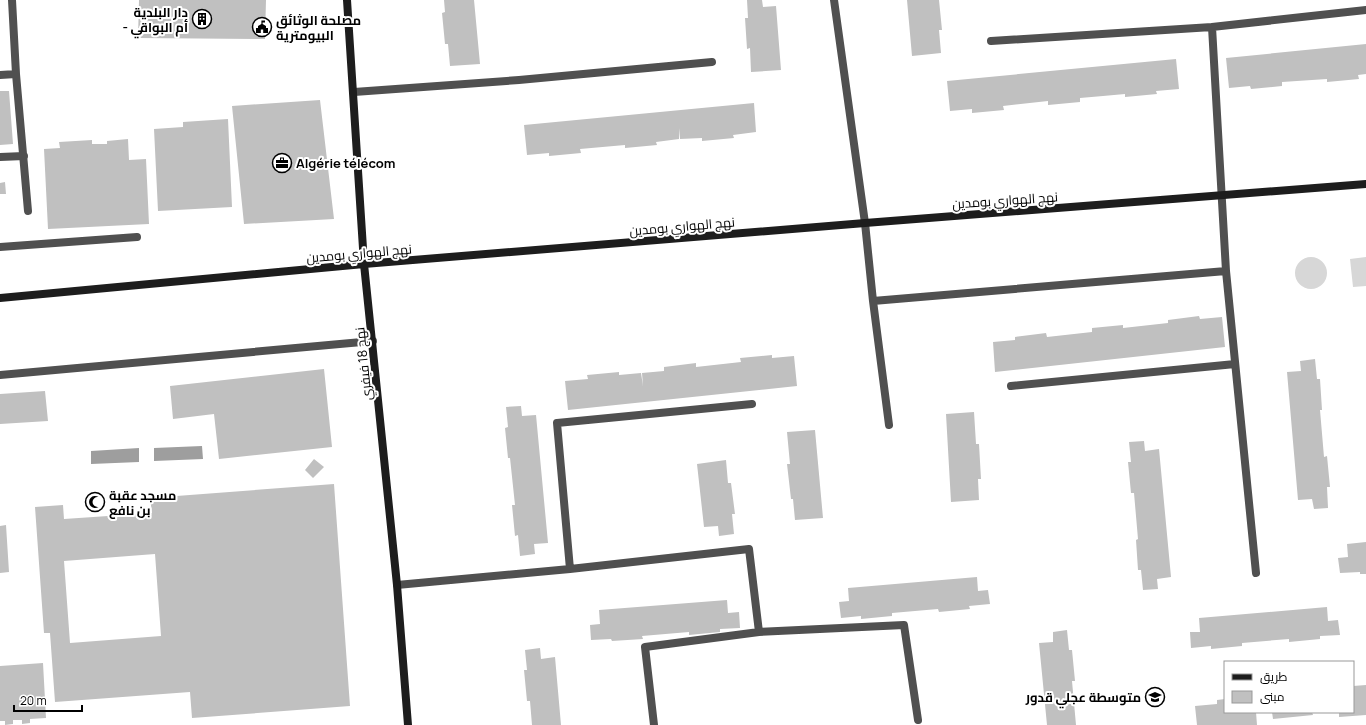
<svg xmlns="http://www.w3.org/2000/svg" width="1366" height="725" viewBox="0 0 1366 725" font-family="Manrope,Cairo,sans-serif">
<style>
.green{fill:#d7d7d7}
.water{fill:#9e9e9e}
.building{fill:#c0c0c0;fill-rule:evenodd}
.lines{fill:none;stroke-linecap:round;stroke-linejoin:round}
.service{stroke:#505050;stroke-width:8}
.minor{stroke:#505050;stroke-width:8}
.secondary{stroke:#1d1d1d;stroke-width:8}
.labels{text-anchor:middle;dominant-baseline:central;stroke-width:4;stroke-linejoin:round;paint-order:stroke}
.poi-label{font-size:13px;font-weight:bold;fill:#000;stroke:#fff;text-anchor:start}
.street-label{font-size:13px;fill:#000;stroke:#fff}
</style>
<rect width="100%" height="100%" fill="#fff"/>
<path class="green" d="M1366,257V286L1353,287L1350,259Z
M1295 273a16 16 0 1 1 32 0a16 16 0 1 1-32 0Z"/>
<path class="water" d="M202,446L203,459L154,461V448Z
M139,448V462L91,464V451Z"/>
<path class="building" d="M139,0H266L265,39L138,38Z
M444,0H474L480,64L450,66L448,44H445L442,13L445,12Z
M747,0H762L763,7L776,6L781,70L751,72L750,48L747,49L745,18H748Z
M907,0H939L942,30H939L941,53L912,56Z
M1366,44V74L1358,75L1359,79L1327,82V79L1282,82V86L1251,89L1250,86L1229,88L1226,58Z
M1176,59L1179,89L1156,91L1157,94L1125,97V94L1103,96L1080,98V102L1048,105V101L1003,106L1004,110L972,113V109L950,111L947,81Z
M0,91H9L13,144L0,145Z
M320,100L334,219L244,224L232,106Z
M754,103L756,132L733,135L734,138L702,141V138L680,139L679,128V139L656,142L657,145L625,148V145L580,149L581,153L549,156V153L527,155L524,125Z
M228,119L232,207L158,211L154,129L183,127V122Z
M128,139L129,160L146,159L149,224L48,229L44,149L60,148L59,142L92,140V144H107V141Z
M5,182L6,194H0V183Z
M1199,316L1200,319L1222,317L1225,347L995,372L993,342L1015,340V337L1046,333L1047,337L1092,332V328L1123,325V328L1168,323V320Z
M772,355V358L794,356L797,386L568,410L565,381L588,379L587,375L619,372V375L641,373L643,386L642,373L664,371V367L696,363V367L741,362L740,358Z
M1315,359L1317,379H1320L1322,410H1320L1324,457L1327,456L1330,487H1327L1328,508L1314,509L1312,499L1298,500L1287,372L1301,371L1300,361Z
M324,369L332,447L219,459L214,414L173,419L170,386Z
M45,391L48,421L0,424V394Z
M521,406L522,416L536,415L548,543L534,544L535,554L520,556L518,535L515,536L512,505H515L510,458H508L505,428L508,427L506,407Z
M974,412L976,444H979L981,479H978L979,500L951,502L946,414Z
M815,430L823,518L795,520L793,499H791L787,464H790L787,432Z
M1144,441L1145,451L1159,449L1171,577L1157,579L1158,589L1143,590L1141,570H1138L1136,540L1138,539L1134,493H1131L1128,462H1131L1129,442Z
M314,459L324,467L313,478L305,470Z
M726,460L728,483H731L735,514H732L734,534L719,536L718,526L704,527L697,464Z
M334,484L350,706L192,718L190,692L55,702L50,633H44L35,507L63,505L64,519L152,513L150,498ZM155,554L161,636L70,643L64,561Z
M6,525L9,572L0,573V526Z
M1366,542V574H1360V572L1340,573L1338,558L1348,557L1347,544Z
M977,577L978,591L988,590L990,604L969,606L970,609L939,612L938,609L892,613V616L861,619V616L841,618L839,602L849,601L848,588Z
M727,600L728,613L739,612L740,628L720,629V632L689,635V632L642,636L643,639L612,641L611,639L591,640L590,625L600,624L599,610Z
M1327,607L1328,621L1338,620L1340,635L1320,636V639L1289,642V639L1242,643V646L1211,649V646L1191,648L1190,632H1200L1199,618Z
M1067,630L1069,650H1072L1075,681H1072L1076,725H1047L1039,643L1053,642V632Z
M540,648L541,659L555,657L561,725H532L530,701H527L524,670H527L525,650Z
M43,663L46,718L30,719V723L22,724V720H13V724L5,725V721H0V666Z
M1366,685V715L1339,717V712H1353V686Z
M1225,699V712H1256L1257,725H1197L1195,706L1217,704V700Z
M1272,712H1312L1313,715L1273,719Z"/>
<g class="lines">
<path class="service" d="M0,247L137,237
M0,375L373,341"/>
<path class="minor" d="M834,0L865,223L873,301L889,425
M1212,27L1366,10
M991,41L1212,27L1226,271L1256,573
M16,74L28,211
M0,75L16,74L12,0
M354,92L519,80L712,62
M0,157L24,156
M873,301L1226,271
M1011,386L1235,364
M570,569L557,423L752,404
M397,585L570,569L749,549L759,632L645,647L654,725
M759,632L904,625L918,720"/>
<path class="secondary" d="M347,0L364,264L397,585L408,725
M0,298L364,264L865,223L1366,184"/>
</g>
<defs>
<symbol id="building-ring" viewBox="-11 -11 22 22"><circle r="9.5" fill="#fff" stroke="#000" stroke-width="1.5"/><path d="M-4-6H4V6H1V3H-1V6H-4ZM-2.5-4.3h1.7v1.8h-1.7ZM.8-4.3h1.7v1.8H.8ZM-2.5-1h1.7V.8h-1.7ZM.8-1h1.7V.8H.8Z" fill="#000"/></symbol>
<symbol id="civic-ring" viewBox="-11 -11 22 22"><circle r="9.5" fill="#fff" stroke="#000" stroke-width="1.5"/><path d="M-.6-6.5H3V-4.5H.6V-3L4-1V1h2V6H-6V1h2V-1L-.6-3ZM-1.2 2.5V6h2.4V2.5Z" fill="#000"/></symbol>
<symbol id="office-ring" viewBox="-11 -11 22 22"><circle r="9.5" fill="#fff" stroke="#000" stroke-width="1.5"/><path d="M-6-3h4V-5.5h4V-3h4V5H-6ZM-1-4.5V-3h2v-1.5ZM-6 0V1H6V0Z" fill="#000"/></symbol>
<symbol id="mosque-ring" viewBox="-11 -11 22 22"><circle r="9.5" fill="#fff" stroke="#000" stroke-width="1.5"/><path d="M3.5-4.9A6 6 0 1 0 3.5 4.9A5 5 0 1 1 3.5-4.9Z" fill="#000"/></symbol>
<symbol id="school-ring" viewBox="-11 -11 22 22"><circle r="9.5" fill="#fff" stroke="#000" stroke-width="1.5"/><path d="M0-5L7-2L0 1L-7-2ZM-4 1L0 2.5L4 1V4Q0 6-4 4Z" fill="#000"/></symbol>
</defs>
<g fill-rule="evenodd">
<use href="#building-ring" x="191" y="8" width="22" height="22"/>
<use href="#civic-ring" x="251" y="16" width="22" height="22"/>
<use href="#office-ring" x="271" y="152" width="22" height="22"/>
<use href="#mosque-ring" x="84" y="491" width="22" height="22"/>
<use href="#school-ring" x="1144" y="686" width="22" height="22"/>
</g>
<g class="labels">
<g class="poi-label">
<text x="188" y="12" text-anchor="end">دار البلدية<tspan x="188" dy="15">- أم البواقي</tspan></text>
<text x="276" y="20">مصلحة الوثائق<tspan x="276" dy="15">البيومترية</tspan></text>
<text x="296" y="163">Algérie télécom</text>
<text x="109" y="495">مسجد عقبة<tspan x="109" dy="15">بن نافع</tspan></text>
<text x="1141" y="697" text-anchor="end">متوسطة عجلي قدور</text>
</g>
<g class="street-label">
<text transform="translate(1005 200) rotate(-4)">نهج الهواري بومدين</text>
<text transform="translate(682 226) rotate(-5)">نهج الهواري بومدين</text>
<text transform="translate(359 253) rotate(-5)">نهج الهواري بومدين</text>
<text transform="translate(363 364) rotate(-96)">نهج 18 فيفري</text>
</g>
</g>
<rect x="1224" y="661" width="130" height="52" fill="#ffffff" stroke="#999999"/>
<rect x="1232" y="674" width="20" height="6" fill="#1d1d1d" stroke="#999999"/>
<text x="1260" y="681" font-size="12" fill="#000000">طريق</text>
<rect x="1232" y="691" width="20" height="12" fill="#c0c0c0" stroke="#999999"/>
<text x="1260" y="701" font-size="12" fill="#000000">مبنى</text>
<path d="M14 705v6h68v-6" fill="none" stroke="#000000" stroke-width="2"/>
<text x="20" y="705" font-size="12" fill="#000000" stroke="#ffffff" stroke-width="3" paint-order="stroke">20 m</text>
</svg>
